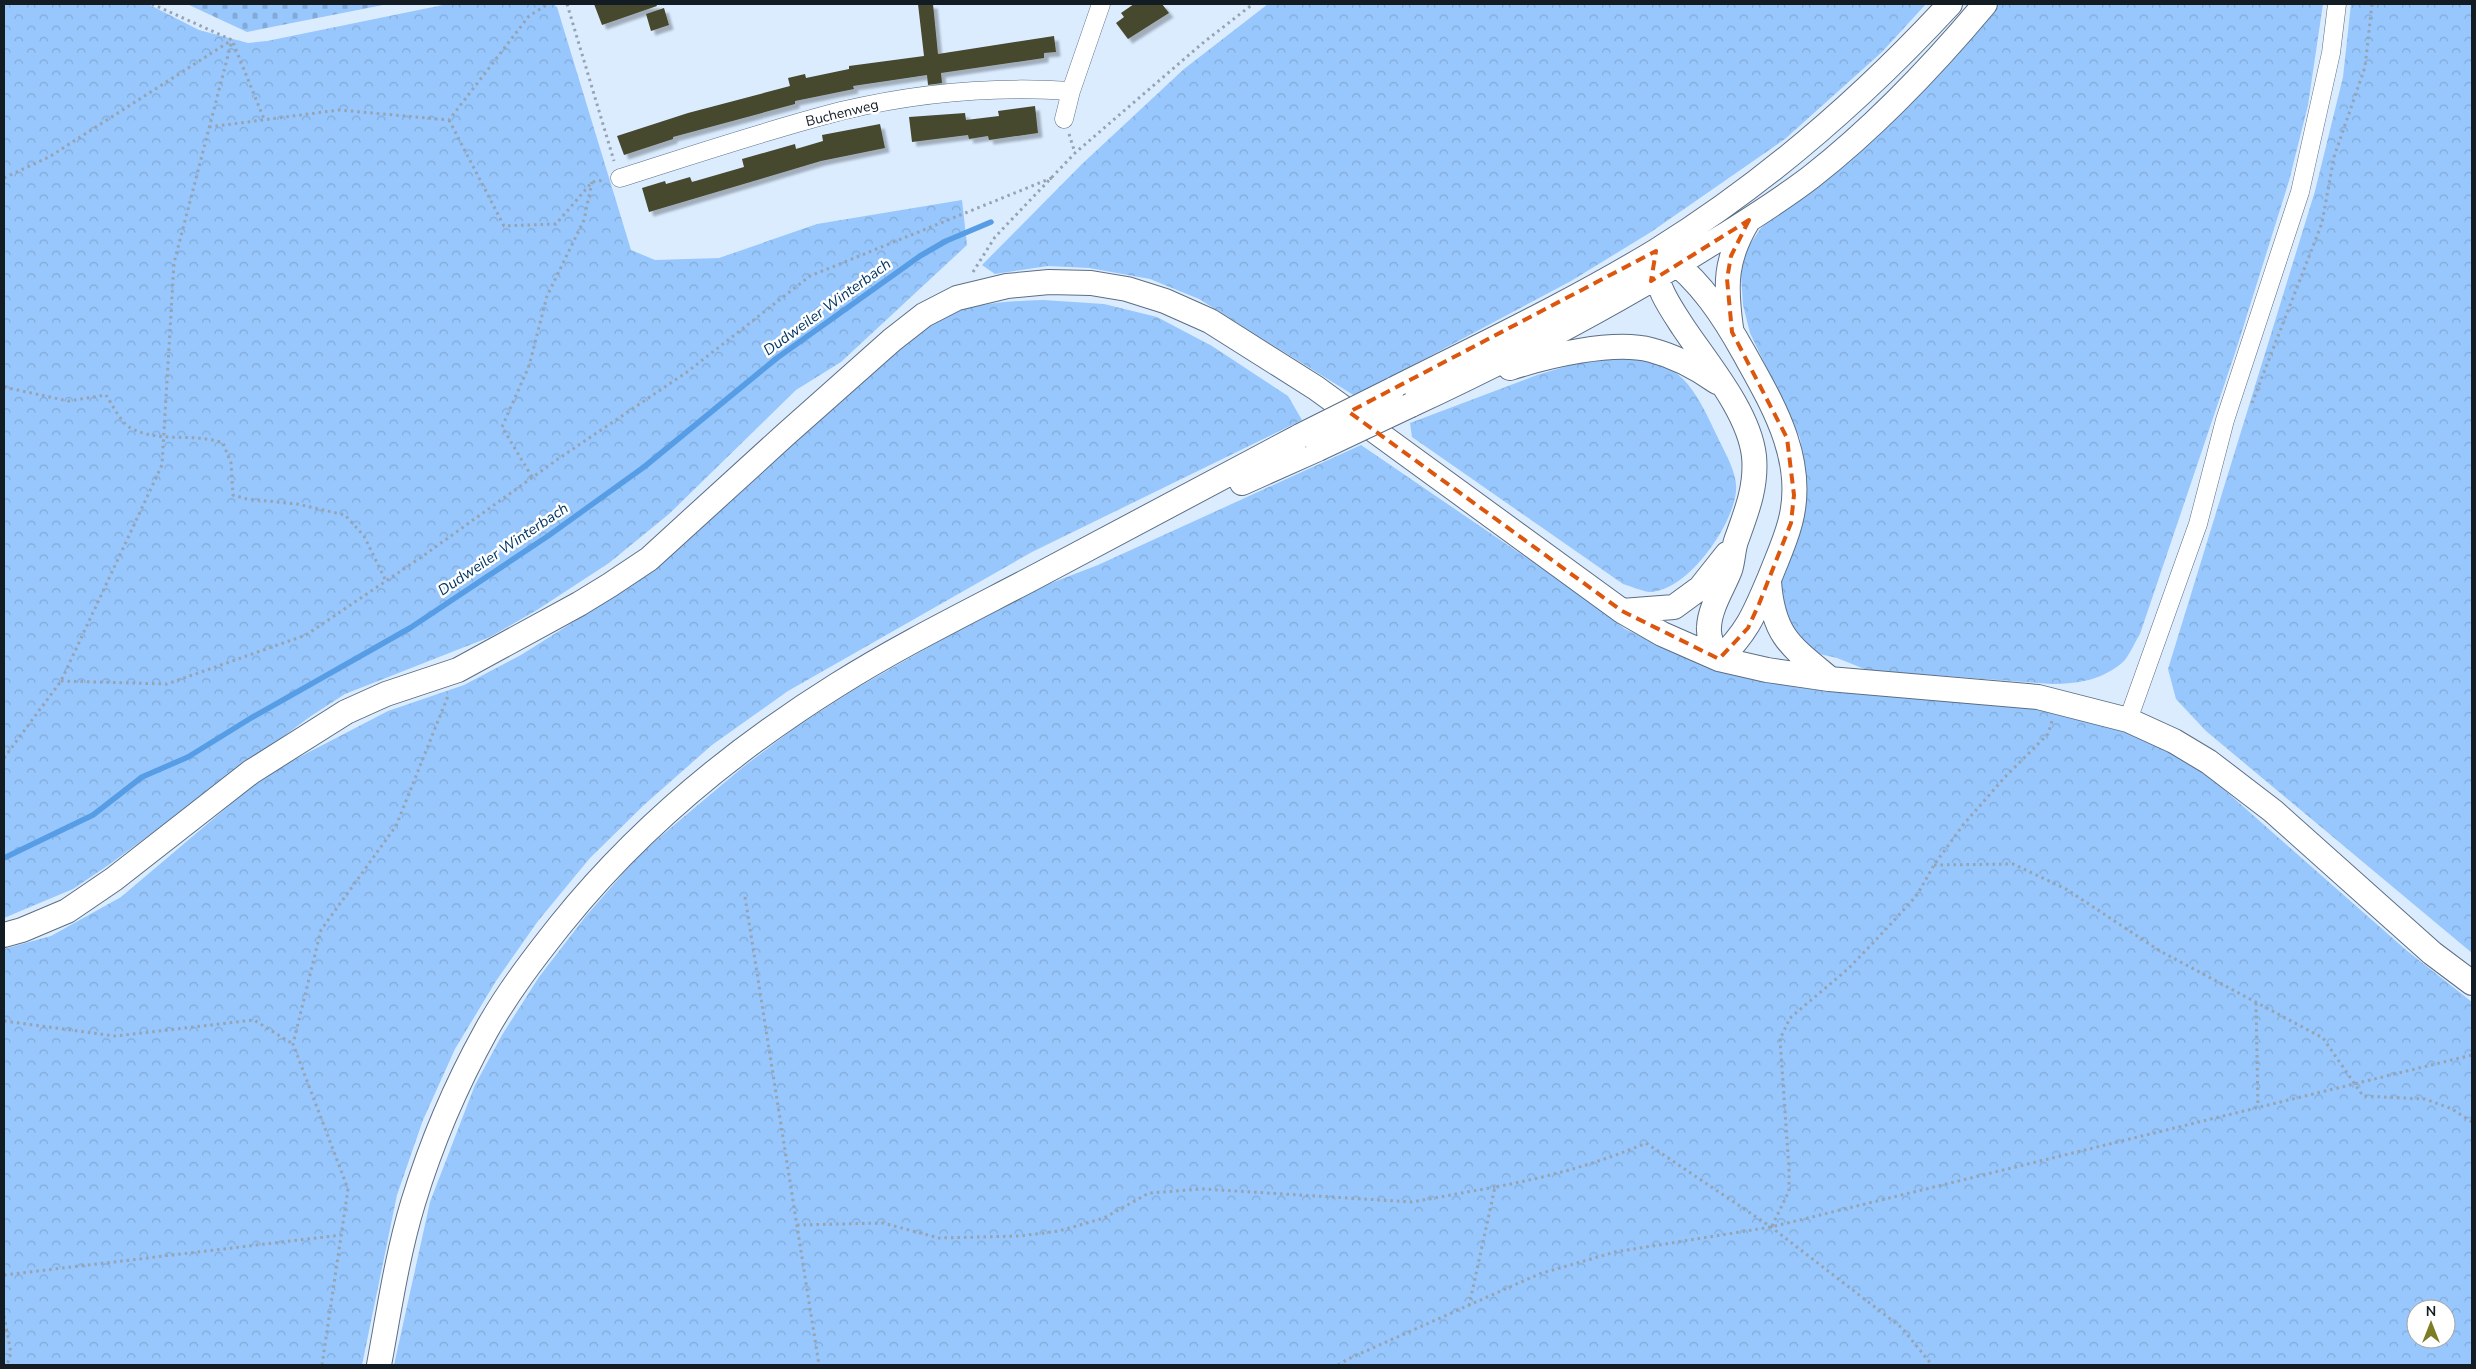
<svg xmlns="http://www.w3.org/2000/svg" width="2476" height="1369" viewBox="0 0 2476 1369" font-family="'Nunito Sans',sans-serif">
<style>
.forest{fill:url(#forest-crowns);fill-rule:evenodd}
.cemetery{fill:url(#cemetery-stones)}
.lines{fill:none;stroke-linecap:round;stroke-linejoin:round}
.stream{stroke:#579de5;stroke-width:5.5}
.building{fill:#47482f;filter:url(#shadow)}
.minor-casing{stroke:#5c6e83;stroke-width:19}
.secondary-casing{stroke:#5c6e83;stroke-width:26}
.path{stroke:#95a3b2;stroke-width:3;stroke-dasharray:2.5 4;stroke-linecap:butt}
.minor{stroke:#fff;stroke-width:18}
.secondary{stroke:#fff;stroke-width:24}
.secondary-bridge-casing{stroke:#5c6e83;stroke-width:26;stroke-linecap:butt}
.secondary-bridge{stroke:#fff;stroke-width:24}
.marked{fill:none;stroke:#dd560d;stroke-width:4;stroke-dasharray:10 6;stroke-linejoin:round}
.labels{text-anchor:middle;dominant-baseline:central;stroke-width:5;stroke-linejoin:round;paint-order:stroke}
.street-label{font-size:14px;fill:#131b23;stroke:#fff}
.water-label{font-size:15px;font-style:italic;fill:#033866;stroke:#fff}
</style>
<defs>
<pattern id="forest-crowns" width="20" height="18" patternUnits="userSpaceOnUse" patternTransform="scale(1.25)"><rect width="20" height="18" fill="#97c7fc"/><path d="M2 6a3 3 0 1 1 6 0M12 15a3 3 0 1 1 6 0" fill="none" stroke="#81aad8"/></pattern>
<pattern id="cemetery-stones" width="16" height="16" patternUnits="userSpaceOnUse" patternTransform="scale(1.25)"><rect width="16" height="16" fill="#97c7fc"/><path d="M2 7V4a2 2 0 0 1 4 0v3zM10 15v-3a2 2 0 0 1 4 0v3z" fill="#81aad8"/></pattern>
<filter id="shadow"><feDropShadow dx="4.5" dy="4.5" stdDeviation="1" flood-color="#0004"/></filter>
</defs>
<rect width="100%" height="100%" fill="#dbecff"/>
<path class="forest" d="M4,4H148L199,30L248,43L267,41L448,4H553L557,7L631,250L655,260L719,258L817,224L962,200L967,245L841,362L796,390L669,514L609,563L537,610L490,637L345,694L311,716L110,864L73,889L4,918Z
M1268,4H1926L1882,52L1785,139L1651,232L1571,281L1355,396L1199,299L1150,279L1089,268L1048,266L995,274L982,265L1082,164L1184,69Z
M1993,4H2323L2308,105L2289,181L2237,347L2140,634C2135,642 2130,654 2124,661C2103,680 2078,684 2051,684L1867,670L1837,658L1811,652L1785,618L1780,594L1781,574L1806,480L1800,438L1750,333L1743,305L1741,275L1746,250L1761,228Z
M2351,4H2472V953L2206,731L2176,699L2168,669L2315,191L2343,77Z
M1043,300L1104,304L1157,317L1212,346L1288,396L1302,420L1032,552L788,691L712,745L644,805L590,858L538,921L496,981L455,1049L423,1120L397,1195L362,1365H4V949L51,936L121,897L265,775L388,711L464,685L521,655L613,597L899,344C912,336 924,326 938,319C971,303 1007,301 1043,300Z
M1598,357C1610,357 1624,355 1636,357C1685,363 1699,398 1718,438C1725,453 1738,474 1736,491C1733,526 1687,592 1649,592C1641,591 1631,586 1623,584L1412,437L1410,423L1537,375Z
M1361,445L1587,599L1625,629L1696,661L2031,706L2135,733L2167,747L2212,779L2406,950L2472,1002V1365H394L430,1202L475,1085L502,1035L539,977L586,916L641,853L743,767L796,727L855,689L1020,595L1098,565ZM2416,1309H2446V1339H2416Z"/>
<path class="cemetery" d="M187,4H388L247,32Z"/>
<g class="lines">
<path class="stream" d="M4,858L93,815L142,777L188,757L251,718L410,628L548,536L644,467L777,358L920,256L946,241L991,222"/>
</g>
<path class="building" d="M594,4H656L657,6L602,25Z
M918,4H933L938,54L1054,36L1056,52L1044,53V58L941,73L942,83L928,85L927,75L853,86L854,89L795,101V104L673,137V139L624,155L617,136L688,113L790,86L788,78L805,74L806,78L849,69V66L924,56Z
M1134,4H1162L1169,13L1128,39L1116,23L1124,17L1121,13Z
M664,8L669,25L651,31L646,14Z
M1035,106L1038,133L989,140L988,136L969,139L968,135L912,142L909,117L965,113L966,120L999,116L998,111Z
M880,124L885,148L821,161L649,212L642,188L665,181L666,184L690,177L692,182L744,167L742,159L795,144L796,149L823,141L822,135Z"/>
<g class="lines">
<defs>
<path id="minor" d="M1064,119L1071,91L1101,4
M620,178C693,155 767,130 841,111C916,93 995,86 1071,91
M2128,720L2198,524L2225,420L2300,192L2331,53L2337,4"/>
<path id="secondary" d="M1666,256C1700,280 1724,317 1744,353C1773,405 1807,461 1790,523C1785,542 1777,559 1770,577C1755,612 1748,632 1719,659
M1654,262C1656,287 1670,307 1683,327C1707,363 1749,412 1754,456C1757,487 1746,513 1736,541C1733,550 1733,561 1730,570C1723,588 1710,607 1709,627C1708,639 1714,649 1719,659
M1731,328C1725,285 1725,259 1748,221
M1510,368C1547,356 1613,340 1651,350C1674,356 1697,368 1717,382
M1392,390C1481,345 1572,302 1656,251C1766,183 1863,98 1950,4
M1411,405C1516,356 1619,302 1717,240C1749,220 1781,200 1811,177C1875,127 1933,66 1985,4
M1242,483L1318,449
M1769,582C1773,635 1790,646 1829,678
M1622,611L1674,607L1700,588L1727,554
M4,935L22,930L67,911L114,879L251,772L346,712L386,694L458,670L579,604L610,585L649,559L785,435L892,340L924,315L957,298L1007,286L1049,282L1091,283L1127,289L1165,301L1210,321L1316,388L1622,611L1662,634L1719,659L1767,670L1829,679L2038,697L2128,720L2174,741L2209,762L2273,811L2432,953L2472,983
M379,1365C389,1311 397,1256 413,1203C431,1144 456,1085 486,1031C507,993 534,958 561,924C639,827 733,750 837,685C899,646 966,613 1031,579C1121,531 1211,484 1300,436"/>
</defs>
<use href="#minor" class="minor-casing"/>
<use href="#secondary" class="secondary-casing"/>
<path class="path" d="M152,4L232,40L264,119
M567,4L614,161
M449,120L504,226L556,224L592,182L604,180
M209,127L339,110L449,120L529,16L548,4
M1069,134L1075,153
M4,178L49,157L232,40
M973,272L995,237L1075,153L1204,42L1253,4
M4,387L68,401L106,395C112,404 120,421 129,427C158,444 193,432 223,443L231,463L233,495L247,499L297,504L345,515L364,536L386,581
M2252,403L2322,223L2334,157L2365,67L2372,4
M532,477L502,427L529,366L547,296L584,220L592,182
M61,681L167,684L306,635L423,556L558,459L687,372L810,276L1054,177
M4,758L61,681L162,465L174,263L232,40
M1934,865L2013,864L2066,889L2160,951L2323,1038L2363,1096L2425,1099L2452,1109L2472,1122
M745,897L819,1365
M2256,1003L2258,1107
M4,1021L115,1036L254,1020L293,1044
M797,1225L883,1223L939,1238L1020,1236L1059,1231L1104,1218L1149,1193L1203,1189L1412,1202L1495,1187
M1772,1226L1789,1191V1169L1780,1039L1790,1018L1849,968L1888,927L1917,895L1934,865L1963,825L2005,777L2048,734L2052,721
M4,1275L341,1235
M1469,1306L1495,1187C1548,1177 1597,1164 1646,1143L1771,1227L1902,1328L1932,1365
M4,1316L11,1353L7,1365
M322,1365L348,1189L293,1044L321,930L396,826L448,696
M1338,1365L1348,1359L1539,1274L1615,1252L1771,1227L2472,1055"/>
<use href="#minor" class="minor"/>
<use href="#secondary" class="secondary"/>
<defs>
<path id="secondary-bridge" d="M1300,436L1392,390
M1318,449L1411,405"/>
</defs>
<use href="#secondary-bridge" class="secondary-bridge-casing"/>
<use href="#secondary-bridge" class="secondary-bridge"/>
</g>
<path class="marked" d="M1749,220L1731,256L1727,279L1732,332L1787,438L1794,495L1791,523L1759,604L1748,628L1719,659L1622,611L1349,412L1656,251L1651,281Z"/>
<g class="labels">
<g class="street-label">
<text transform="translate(842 113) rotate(-14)">Buchenweg</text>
</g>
<g class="water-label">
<text transform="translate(827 307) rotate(-36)">Dudweiler Winterbach</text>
<text transform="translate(503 549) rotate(-34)">Dudweiler Winterbach</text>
</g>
</g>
<rect width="2476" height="1369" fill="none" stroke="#131b23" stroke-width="10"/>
<g transform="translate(2431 1324)"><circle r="24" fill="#ffffff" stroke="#a1a4a7"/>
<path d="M0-4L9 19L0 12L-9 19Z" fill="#7c7d25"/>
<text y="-8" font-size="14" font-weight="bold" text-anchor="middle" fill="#131b23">N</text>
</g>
</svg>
